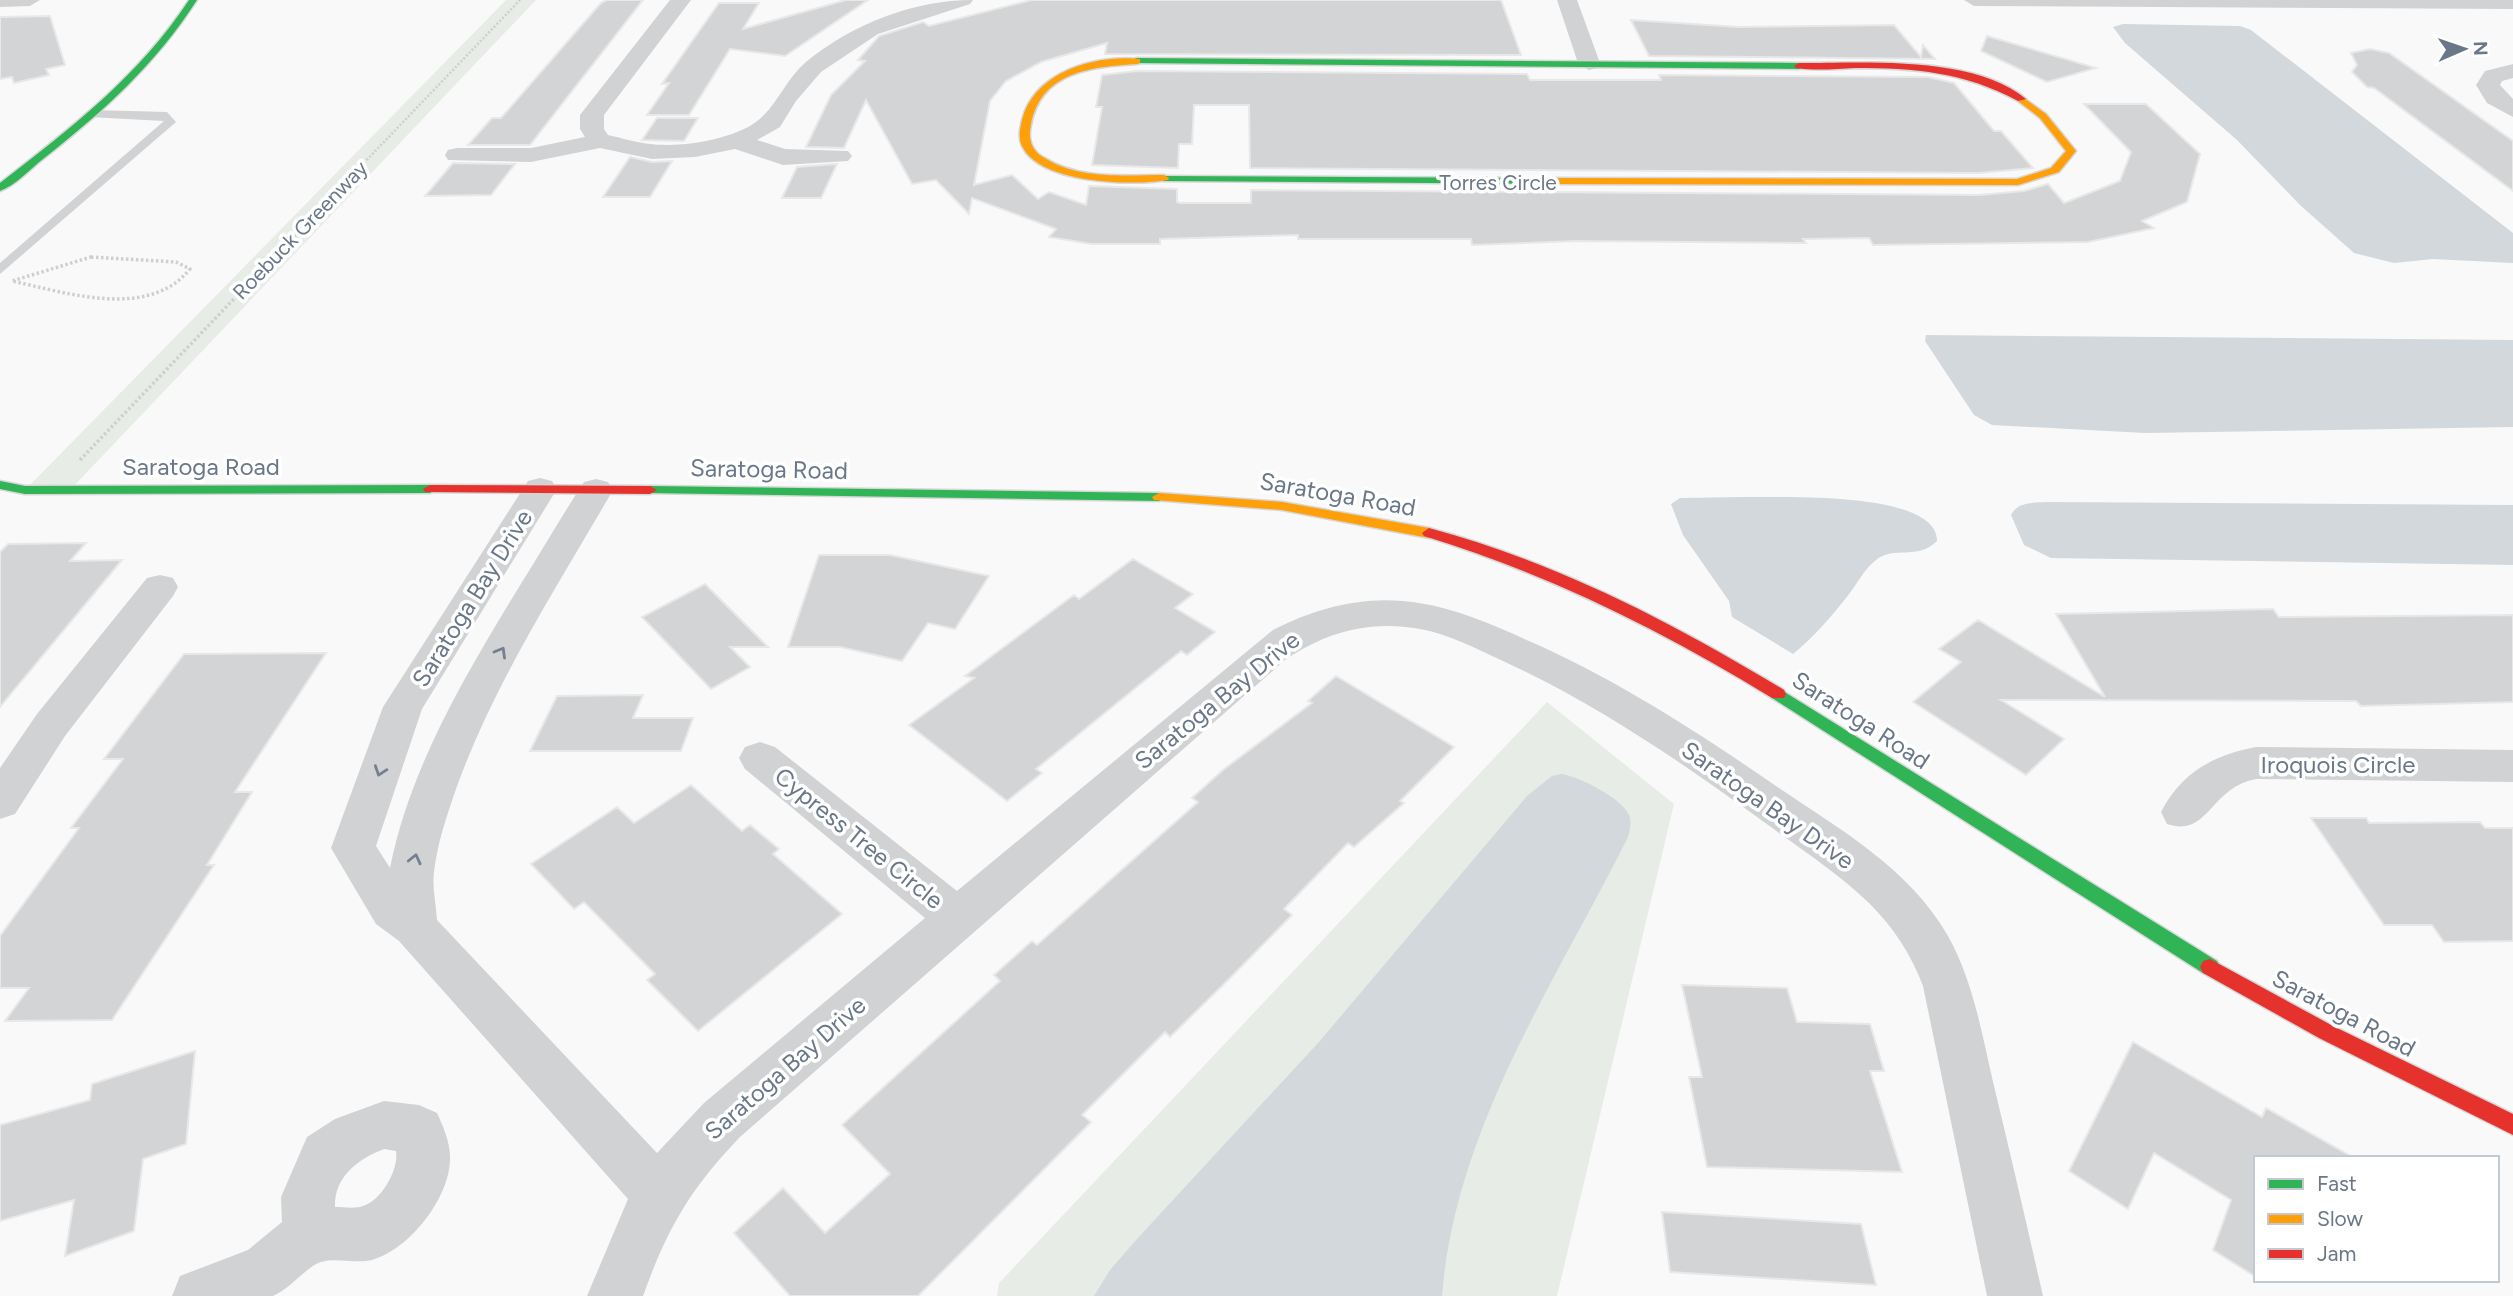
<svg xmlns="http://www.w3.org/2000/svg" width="2513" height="1296" viewBox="0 0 2513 1296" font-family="Figtree,sans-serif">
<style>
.green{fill:#e8ece7}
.water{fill:#d2d8dc}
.building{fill:#d3d4d5;stroke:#e8e8e8;stroke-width:2}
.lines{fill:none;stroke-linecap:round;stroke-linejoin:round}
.fast-casing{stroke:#d6d7d8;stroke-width:3}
.slow-casing{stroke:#d6d7d8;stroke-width:3}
.jam-casing{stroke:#d6d7d8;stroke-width:3}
.path-far1{stroke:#cecfd0;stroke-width:2.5;stroke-dasharray:2 2;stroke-linecap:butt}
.path{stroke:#cecfd0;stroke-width:3.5;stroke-dasharray:2.5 2.5;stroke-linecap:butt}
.lane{fill:#d1d2d4;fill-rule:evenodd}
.street{fill:#d1d2d4;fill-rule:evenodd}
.fast{fill:#30b455;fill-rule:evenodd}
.slow{fill:#ff9f0a;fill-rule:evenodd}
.jam{fill:#e5322d;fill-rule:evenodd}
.oneway{stroke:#738090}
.labels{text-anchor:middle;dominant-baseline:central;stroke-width:7;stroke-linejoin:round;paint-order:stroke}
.far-street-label{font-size:21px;fill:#697789;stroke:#fff}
.street-label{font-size:24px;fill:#697789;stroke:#fff}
</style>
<rect width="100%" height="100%" fill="#f9f9f9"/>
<path class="green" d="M506,0H536L71,489L25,490Z
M1547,702L1674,804L1557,1296H997L999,1283Z"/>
<path class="water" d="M2123,24L2240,26L2251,30L2513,233V263L2433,259L2394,263L2354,253L2300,205L2237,140L2125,43L2113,27Z
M1926,335L2513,340V427L2145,433L1992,425L1974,415L1925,341Z
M1742,497C1778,498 1938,490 1937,541C1917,561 1894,545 1876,560C1864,569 1856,586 1846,598C1830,618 1813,638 1793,654L1732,617L1729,601L1683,535L1671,504L1680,498Z
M2048,502L2513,505V565L2051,558L2024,545L2011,515C2018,501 2034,503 2048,502Z
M1561,774C1578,776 1622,798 1629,815C1632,822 1630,829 1628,837C1555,983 1455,1129 1442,1296H1094L1110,1270L1137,1239L1319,1042L1527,796L1552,776Z"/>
<path class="building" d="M607,0H643L530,145H468L492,118H501L601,3Z
M846,0H868L785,56L730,49L689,115H647L669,83L662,84L719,3H759L743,29Z
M1032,0H1501L1521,55L1105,54L1107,43L1041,62L1006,81L990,101L974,185L1012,175L1038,199L1049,192L1086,205L1089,186L1177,189V202L1180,203H1251V190L1979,195L2024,191L2048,184L2064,203L2120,181L2131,152L2084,104H2146L2200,154L2187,202L2142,221L2154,228L2088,242L1873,245L1869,238L1803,239L1806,243L1576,241L1472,245L1471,239H1298V235L1160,239V244H1092L1049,237L1056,229L972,198L969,214L936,180L912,184L866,100L844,148L806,147L831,95L865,61L858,60L879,36L923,22L929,26Z
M50,16L65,65L46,69L49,75L14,83L12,77L0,79V17Z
M1631,20L1739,27L1894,25L1921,57L1923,45L1935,59L1649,56Z
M1987,36L2096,68L2047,82L1981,51Z
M2370,49L2389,53L2513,141V191L2374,88L2367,87L2352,72L2357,65L2351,53Z
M1137,71L1527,74L1530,80H1661L1659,75L1928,77L1954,83L1994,131H2001L2033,168L1979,173L1250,168L1249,105H1194L1192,144H1179L1178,168L1092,165L1102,107H1096L1102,75Z
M657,118H698L684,141L642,140Z
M630,157L652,162L672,161L650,197H603Z
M453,163L515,164L491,195L425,196Z
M837,164L821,198H782L797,167Z
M86,543L70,561L122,560L0,707V552L8,544Z
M819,555H890L989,576L955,629L928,623L902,661L840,647H788Z
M1133,559L1193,594L1175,608L1215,632L1187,655L1181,651L1036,769L1042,773L1007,801L909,725L974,678L965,676L1074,595L1079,599Z
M705,584L768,647H730L750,667L711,689L642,617Z
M2273,609L2279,617L2513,615V702L2361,706L2356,701L2001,700L2064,739L2026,775L1913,702L1961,662L1939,649L1978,620L2105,697L2056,614Z
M326,653L235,792H252L207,865H214L112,1020L5,1021L29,988H0V936L79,828H71L123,759H104L184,654Z
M1336,676L1454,747L1400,801L1404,803L1354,847L1348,843L1284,909L1292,915L1229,979L1170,1037L1165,1032L1082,1115L1091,1122L918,1296H790L734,1233L783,1188L825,1233L890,1174L842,1125L1000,981L994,975L1032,941L1037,945L1198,802L1192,798L1223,770L1312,703L1308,701Z
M643,695L633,718H693L681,751H530L557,696Z
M691,785L742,831L750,825L779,849L773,854L842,914L698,1031L647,980L655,974L584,902L574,909L531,864L617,807L634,823Z
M2311,818H2366L2369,823L2480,822L2485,828H2513V941L2444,942L2432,925H2384Z
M1682,985L1787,988L1797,1022L1870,1024L1884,1071H1870L1902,1172L1707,1167L1689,1077H1702Z
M2133,1042L2262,1117L2266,1108L2354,1158H2256V1277L2213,1250L2231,1200L2154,1153L2128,1209L2069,1171Z
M195,1051L186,1144L143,1159L134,1231L65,1256L74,1200L0,1221V1125L90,1100L92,1084Z
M1662,1212L1861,1224L1876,1285L1670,1272Z"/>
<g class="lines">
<defs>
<path id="fast" d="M189,0H197C156,64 103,112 43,159C30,169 16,185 0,191V183C71,128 139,76 189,0Z
M1137,58L1799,63L1804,66L1799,69L1134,63V59Z
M1160,176L1544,178L1549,181L1544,184L1164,181L1159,178Z
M0,481L25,486L430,485L437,489L430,493L25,494L0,489Z
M650,486L1159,493L1166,497L1159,501L645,493L643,490Z
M1778,688L2217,961L2220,967L2217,973L2210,975L2203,973L1772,698L1770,694L1772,690Z"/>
<path id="slow" d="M1140,59V63L1137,64C1092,67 1041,71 1031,125C1028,138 1031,150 1043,157C1079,180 1124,175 1164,175L1169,178L1168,180C1132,186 1040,184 1022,146C1018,138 1020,129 1022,120C1034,72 1095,54 1140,59Z
M2021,96L2046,114L2076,151L2059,172L2018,185L1544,184L1539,181L1544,178L2017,179L2051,168L2066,151L2040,118L2018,101L2016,99Z
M1159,493L1282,502L1429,528L1436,533L1429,538L1282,510L1154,500L1152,497Z"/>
<path id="jam" d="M1799,63C1864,63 1974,55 2026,99L2018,101C1964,72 1915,68 1855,68C1836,69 1815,71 1796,68L1794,66Z
M430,485L650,486L657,490L650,494L425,492L423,489Z
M1429,528C1556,562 1672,622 1784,690L1786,694L1784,698H1772C1661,630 1548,574 1424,536L1422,533Z
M2210,959L2333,1026L2513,1114V1135L2319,1038L2203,973L2200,967L2203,961Z"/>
</defs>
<use href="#fast" class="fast-casing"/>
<use href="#slow" class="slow-casing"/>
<use href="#jam" class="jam-casing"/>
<path class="path-far1" d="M314,215L520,0"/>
<path class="path" d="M91,257L176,262L190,269C149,320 67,293 12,281Z
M80,460L316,213"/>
<path class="lane" d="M93,110L167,112L176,122L0,274V263L164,121L89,117V111Z"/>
<path class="street" d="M0,0H40L30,6L0,7Z
M670,0H691L604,115V129L608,135C622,138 637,143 651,144C681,148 741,139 763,116C779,100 788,77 806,62C852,24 914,0 973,0L970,4L878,34L821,72L796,101L780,127L757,140L785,149L848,151L852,156L848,161L783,165L735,149L695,157L652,159L600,148L531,162L448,160L445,155L448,150L457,148H531L585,137L580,129V115Z
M1557,0H1577L1600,63L1597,68L1589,70L1578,63Z
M1964,0H2513V9L1974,6Z
M2513,64V78L2502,81L2500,85L2513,99V117L2487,103L2476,85L2485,71Z
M540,478L552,481L557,489L422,709L376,846L390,868C410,767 466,674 519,587C541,552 561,517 584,482L596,479L608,482L613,490C557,587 494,683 456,789C447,815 437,844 434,872C432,888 436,904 437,920L657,1153L704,1103L925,918L745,769L739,758L745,747L760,742L775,747L957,891L1273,630C1317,607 1368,594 1419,603C1457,609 1494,625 1529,641C1618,680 1699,733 1779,788C1841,830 1910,869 1948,936C1974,983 1982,1035 1994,1086C2011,1156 2027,1226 2043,1296H1987L1923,986C1911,954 1893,927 1869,903C1837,872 1799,848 1764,822C1681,762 1597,704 1503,661C1477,649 1449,634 1420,629C1370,620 1326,632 1285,660L740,1137C690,1189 667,1229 643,1296H587L628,1199L399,941L376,924L331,848L383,707L528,481Z
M160,575L173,578L178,587L173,596L65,736L15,814L0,819V768L37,714L147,578Z
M2256,747L2513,750V782L2256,779C2209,788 2209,838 2167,824L2161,812C2181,773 2213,755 2256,747Z
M384,1101L419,1105L437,1113C443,1126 451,1144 450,1160C449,1198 411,1247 375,1259C358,1265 338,1257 321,1262C307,1266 290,1289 273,1296H172L180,1276L248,1250L282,1222L281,1197L307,1137L335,1119ZM384,1149L396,1151C399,1169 382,1200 363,1206C356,1209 343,1207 335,1207C334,1177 358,1159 384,1149Z"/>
<use href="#fast" class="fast"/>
<use href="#slow" class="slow"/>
<use href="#jam" class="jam"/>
</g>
<defs><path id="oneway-chevron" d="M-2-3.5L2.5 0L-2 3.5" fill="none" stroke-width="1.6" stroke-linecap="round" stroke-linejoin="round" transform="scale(1.75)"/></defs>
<g class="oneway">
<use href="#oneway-chevron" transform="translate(501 652) rotate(-60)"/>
<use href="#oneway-chevron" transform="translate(380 771) rotate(109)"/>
<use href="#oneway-chevron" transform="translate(415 859) rotate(-77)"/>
</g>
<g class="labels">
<g class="far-street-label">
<text x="1498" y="182">Torres Circle</text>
<text transform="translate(300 230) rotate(-46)">Roebuck Greenway</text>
</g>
<g class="street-label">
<text x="201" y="466">Saratoga Road</text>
<text transform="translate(769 469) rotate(1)">Saratoga Road</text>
<text transform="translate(1338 494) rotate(10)">Saratoga Road</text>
<text transform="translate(472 598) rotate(-58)">Saratoga Bay Drive</text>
<text transform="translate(1217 700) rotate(-39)">Saratoga Bay Drive</text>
<text transform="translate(1861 720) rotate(33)">Saratoga Road</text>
<text x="2338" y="764">Iroquois Circle</text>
<text transform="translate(1768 805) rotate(35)">Saratoga Bay Drive</text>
<text transform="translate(859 838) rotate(39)">Cypress Tree Circle</text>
<text transform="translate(2344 1013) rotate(28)">Saratoga Road</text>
<text transform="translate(785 1068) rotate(-41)">Saratoga Bay Drive</text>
</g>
</g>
<rect x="2254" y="1156" width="245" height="126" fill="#ffffff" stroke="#c3c9d0" stroke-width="2"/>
<rect x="2268" y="1179" width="35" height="10" fill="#30b455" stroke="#c3c9d0" stroke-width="2"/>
<text x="2317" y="1191" font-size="21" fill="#697789">Fast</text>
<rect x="2268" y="1214" width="35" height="10" fill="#ff9f0a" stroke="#c3c9d0" stroke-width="2"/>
<text x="2317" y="1226" font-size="21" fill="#697789">Slow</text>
<rect x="2268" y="1249" width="35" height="10" fill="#e5322d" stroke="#c3c9d0" stroke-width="2"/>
<text x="2317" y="1261" font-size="21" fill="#697789">Jam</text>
<g transform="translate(2464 49) rotate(88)" stroke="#ffffff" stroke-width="5" paint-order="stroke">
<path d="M0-5L12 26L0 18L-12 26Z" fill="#697789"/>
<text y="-10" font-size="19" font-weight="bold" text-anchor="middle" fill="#697789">N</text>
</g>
</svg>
